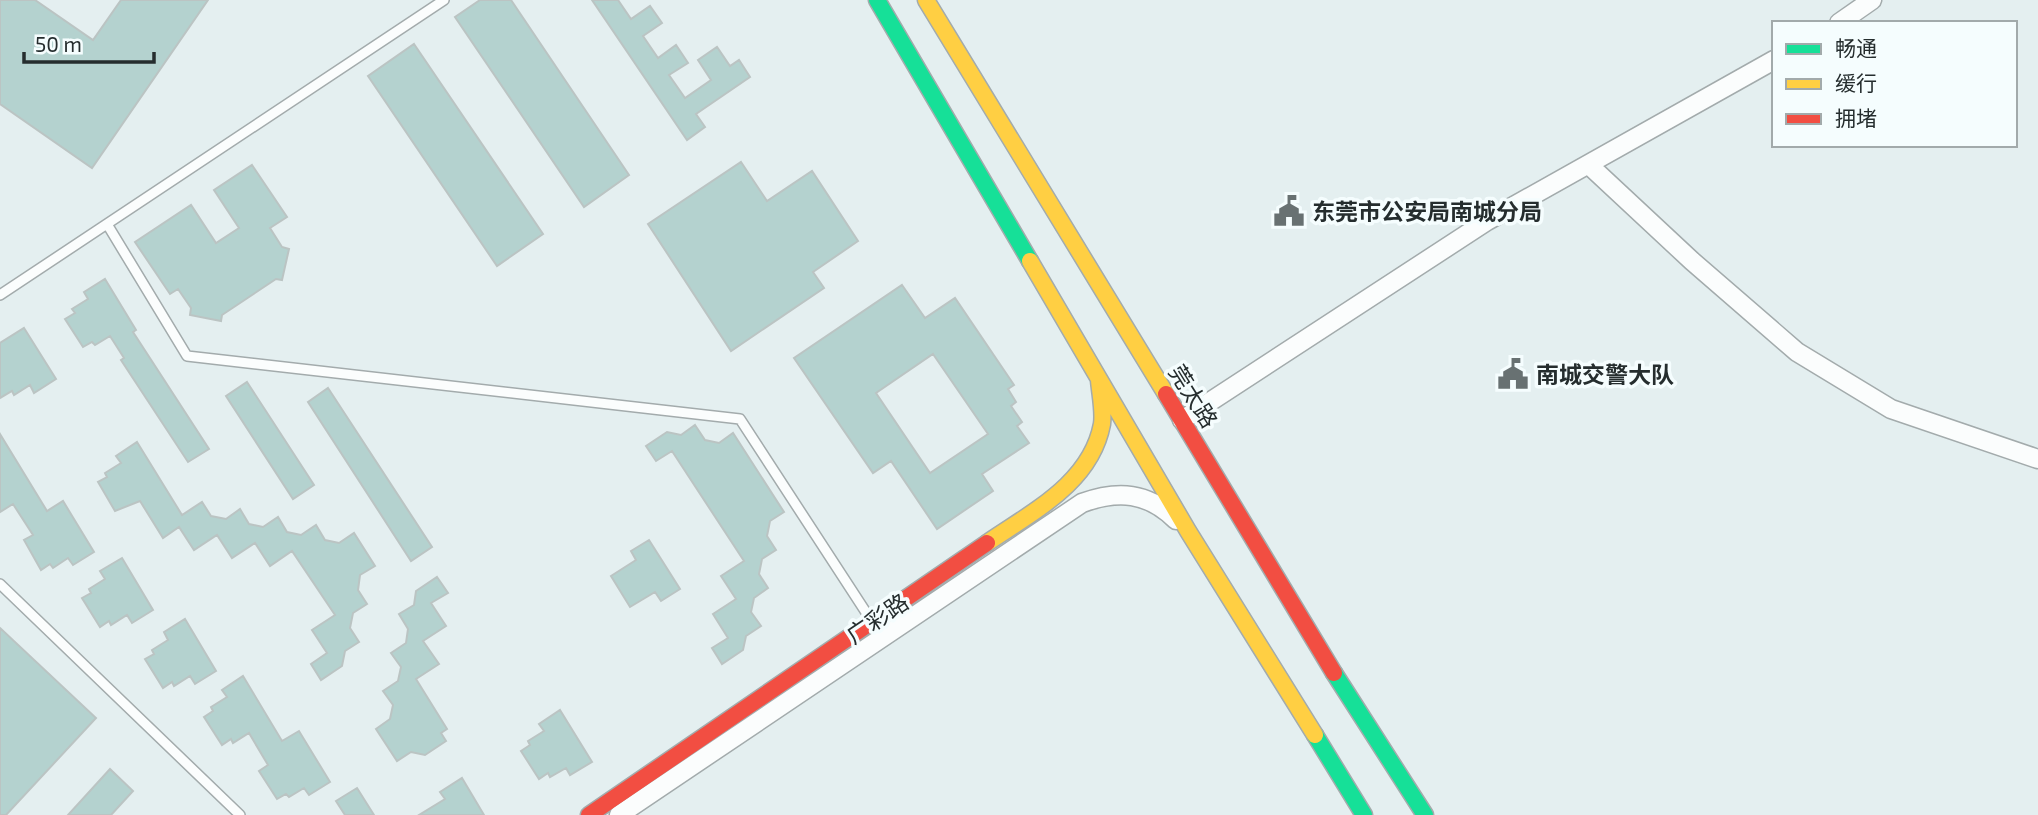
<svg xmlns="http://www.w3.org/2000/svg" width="2038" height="815" viewBox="0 0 2038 815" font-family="'Exo 2','Noto Sans SC',sans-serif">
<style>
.building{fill:#b4d2cf;stroke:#bbc4c3;stroke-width:2;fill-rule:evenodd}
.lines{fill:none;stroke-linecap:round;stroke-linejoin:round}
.lane-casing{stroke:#a3abac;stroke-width:12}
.street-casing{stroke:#a3abac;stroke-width:21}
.fast-casing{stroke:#a3abac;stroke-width:19}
.slow-casing{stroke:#a3abac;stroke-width:19}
.jam-casing{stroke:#a3abac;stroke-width:19}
.lane{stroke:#fbfdfd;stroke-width:9}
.street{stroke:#fbfdfd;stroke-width:18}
.fast{stroke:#16e098;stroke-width:16}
.slow{stroke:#ffcf43;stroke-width:16}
.jam{stroke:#f24e42;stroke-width:16}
.labels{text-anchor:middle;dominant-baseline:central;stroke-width:7;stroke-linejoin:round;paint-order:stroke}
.poi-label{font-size:23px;font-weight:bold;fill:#252d2e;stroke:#f5fdfe;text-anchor:start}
.street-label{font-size:23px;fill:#252d2e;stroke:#f5fdfe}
</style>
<rect width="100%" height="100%" fill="#e4eff0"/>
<path class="building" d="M0,0H35L93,40L121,0H208L92,168L0,104Z
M480,0H511L629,175L584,207L455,17Z
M592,0H618L631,19L650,6L662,23L643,36L658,58L676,45L688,63L669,75L685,98L711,80L698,60L717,47L730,66L739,60L750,77L696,114L705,127L687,140Z
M414,44L543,234L497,266L368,76Z
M741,162L767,201L812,171L858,241L813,272L824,288L731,351L648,224Z
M252,165L287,217L270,228L282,247L289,249L282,280L276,279L222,315L221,321L190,315L191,308L178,289L170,294L135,242L191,205L216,243L239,228L214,190Z
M105,279L136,330L133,332L209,449L188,462L121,360L124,358L110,336L95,345L92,342L83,347L65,319L75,313L72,309L88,299L84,292Z
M902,285L925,318L955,298L1014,385L1008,389L1016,402L1011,406L1022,422L1017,426L1029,443L982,474L993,491L937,529L891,461L873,473L794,358ZM933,354L988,434L930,473L876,393Z
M24,328L56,379L34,393L30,385L14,395L12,391L0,398V343Z
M247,382L314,485L293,499L226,396Z
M328,388L432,547L411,561L308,402Z
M695,425L705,440L719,443L733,433L784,512L770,521L767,536L776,550L762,559L759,574L768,588L754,598L751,612L761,626L746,636L743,650L722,664L712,648L728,638L713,614L736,599L721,576L744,561L672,451L656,461L646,446L667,432L681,435Z
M0,434L47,511L63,501L94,552L73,565L68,558L53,568L50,564L41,570L24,540L33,535L13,504L0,512Z
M137,442L182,515L202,502L211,516L226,519L240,509L249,524L263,527L278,517L287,532L301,535L316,525L325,540L339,543L354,533L375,566L360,575L358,590L367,604L353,613L350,628L359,642L345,651L342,666L321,680L311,664L327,653L312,630L335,615L292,551L270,566L255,543L232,558L217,535L194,550L179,527L163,538L140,501L115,511L98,482L107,477L105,473L121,463L116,456Z
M649,540L680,589L661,601L655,592L630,607L611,576L636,560L631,551Z
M122,558L153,610L132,623L127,615L111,625L109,621L100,627L82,598L91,593L89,589L105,579L100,571Z
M437,577L448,593L431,603L446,626L423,641L439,664L416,679L447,729L441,733L446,741L425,755L411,752L397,761L376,729L390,719L393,705L383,691L398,681L401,667L391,653L406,643L408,629L399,614L414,605L416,591Z
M185,619L216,671L195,684L190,676L174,686L172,682L163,688L145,659L154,654L152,650L168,640L164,632Z
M0,628L96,718L6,815H0Z
M243,676L282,741L299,731L330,782L309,795L304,788L289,797L286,794L277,799L259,771L268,765L249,733L233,743L231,739L222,745L204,717L213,711L211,707L227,697L222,690Z
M560,710L592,762L570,775L566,768L550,777L548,773L539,779L521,751L530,745L528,741L544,731L539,724Z
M110,769L133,791L111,815H68Z
M462,778L484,815H419L445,799L440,792Z
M357,788L374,815H345L336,801Z"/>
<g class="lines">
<defs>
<path id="lane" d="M107,224L187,356L740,419L871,620
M0,295L444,0
M0,584L240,815"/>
<path id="street" d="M1839,23L1872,0
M1589,165L1692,261L1797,352L1891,409L2038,459
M1182,420L1487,221L1774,60
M619,815L1082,503C1118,490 1148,492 1176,520"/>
<path id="fast" d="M877,0L1030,261
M1334,673L1425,815
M1315,735L1364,815"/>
<path id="slow" d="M926,0L1166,394
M1030,261L1188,531L1315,735
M987,543C1032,512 1091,483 1102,424C1104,411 1100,393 1099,380"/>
<path id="jam" d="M1166,394L1334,673
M589,815L987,543"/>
</defs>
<use href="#lane" class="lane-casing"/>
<use href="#street" class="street-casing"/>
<use href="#fast" class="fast-casing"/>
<use href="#slow" class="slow-casing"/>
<use href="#jam" class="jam-casing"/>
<use href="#lane" class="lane"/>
<use href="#street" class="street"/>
<use href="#fast" class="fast"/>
<use href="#slow" class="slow"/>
<use href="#jam" class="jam"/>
</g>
<defs>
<symbol id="civic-bare" viewBox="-9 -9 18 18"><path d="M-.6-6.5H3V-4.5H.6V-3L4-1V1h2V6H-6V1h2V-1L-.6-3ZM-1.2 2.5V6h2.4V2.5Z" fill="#687172" stroke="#f5fdfe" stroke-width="2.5" paint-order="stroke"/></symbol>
</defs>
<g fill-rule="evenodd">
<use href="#civic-bare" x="1267" y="189" width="44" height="44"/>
<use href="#civic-bare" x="1491" y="352" width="44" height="44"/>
</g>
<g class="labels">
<g class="poi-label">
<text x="1312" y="211">东莞市公安局南城分局</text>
<text x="1536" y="374">南城交警大队</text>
</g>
<g class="street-label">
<text transform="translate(1194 396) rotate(58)">莞太路</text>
<text transform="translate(877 618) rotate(-34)">广彩路</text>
</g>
</g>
<rect x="1772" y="21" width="245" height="126" fill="#f5fdfe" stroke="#a2aaab" stroke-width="2"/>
<rect x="1786" y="44" width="35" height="10" fill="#16e098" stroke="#a2aaab" stroke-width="2"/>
<text x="1835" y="56" font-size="21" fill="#252d2e">畅通</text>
<rect x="1786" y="79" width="35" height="10" fill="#ffcf43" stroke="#a2aaab" stroke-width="2"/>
<text x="1835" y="91" font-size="21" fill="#252d2e">缓行</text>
<rect x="1786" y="114" width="35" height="10" fill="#f24e42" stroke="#a2aaab" stroke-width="2"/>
<text x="1835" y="126" font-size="21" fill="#252d2e">拥堵</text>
<path d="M24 52v10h130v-10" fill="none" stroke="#252d2e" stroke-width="3.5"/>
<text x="35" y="52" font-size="21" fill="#252d2e" stroke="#f5fdfe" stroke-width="5" paint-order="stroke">50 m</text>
</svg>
